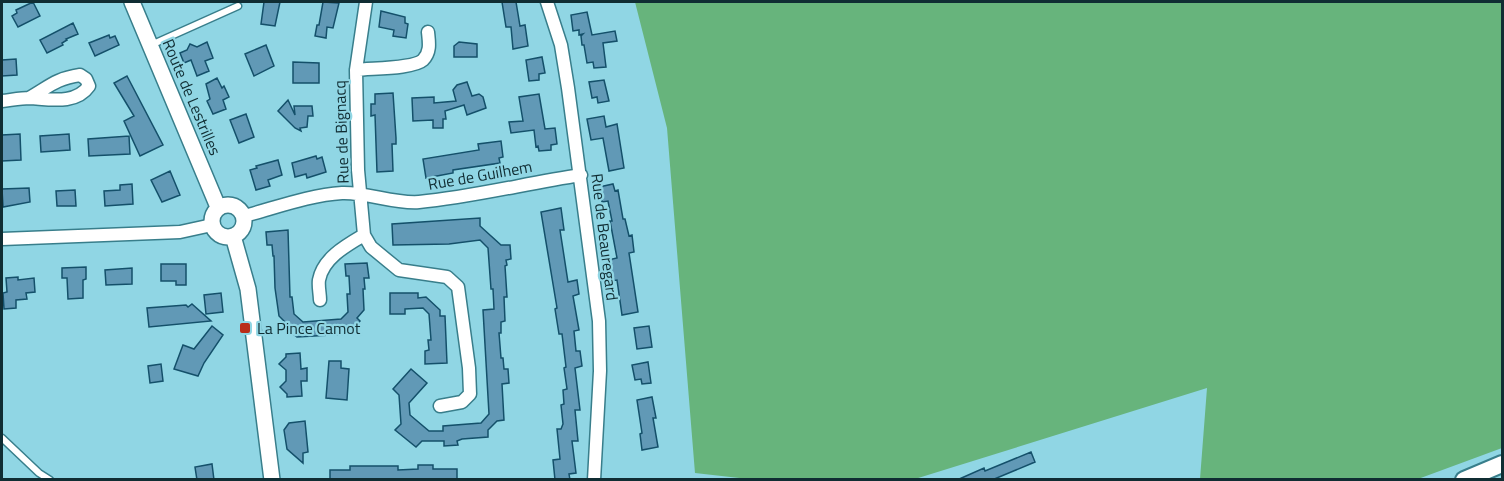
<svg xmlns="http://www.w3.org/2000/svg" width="1504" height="481" viewBox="0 0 1504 481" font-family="'Titillium Web',sans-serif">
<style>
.green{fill:#67b47c}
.building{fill:#6199b6;stroke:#14506a;stroke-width:1.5}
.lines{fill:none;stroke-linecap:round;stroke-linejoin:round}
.service-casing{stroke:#387e8b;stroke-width:9}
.minor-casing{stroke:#387e8b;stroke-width:15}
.tertiary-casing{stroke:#387e8b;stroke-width:18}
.secondary-casing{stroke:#387e8b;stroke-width:20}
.service{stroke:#fff;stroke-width:6}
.minor{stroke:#fff;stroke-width:12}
.tertiary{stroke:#fff;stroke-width:15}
.secondary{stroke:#fff;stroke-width:16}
.poi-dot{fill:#ba2d19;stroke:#90d6e4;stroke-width:2}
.labels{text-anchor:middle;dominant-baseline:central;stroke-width:4.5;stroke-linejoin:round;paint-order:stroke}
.street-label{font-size:16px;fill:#102d33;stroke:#90d6e4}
.poi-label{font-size:16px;fill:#102d33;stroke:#90d6e4;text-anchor:start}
</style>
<rect width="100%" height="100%" fill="#90d6e4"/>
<path class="green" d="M635,2H1502V448L1418,479H1200L1207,388L915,479L757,480L695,473L667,128Z"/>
<path class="building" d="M33,2L40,16L18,27L12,16L17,13L16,10Z
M264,2H280L275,26L261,24Z
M323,2L339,3L333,28L327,27L326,38L315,36L317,25H319Z
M502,2H516L520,26L525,25L528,46L513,49L511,27H506Z
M381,11L405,17V23L408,24L406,38L393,36L394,30L379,27Z
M587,12L592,35L615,31L617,41L603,43L606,67L594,68L593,62L587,63L584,45H582L581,36L583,34L579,35V30L573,31L571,15Z
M73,23L78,34L66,39L67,40L62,43L63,45L47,53L40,40Z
M109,35L110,38L115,36L119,45L95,56L89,43Z
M207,42L213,58L205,61L209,71L197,76L191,60L184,63L180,53L187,50L190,44L197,47Z
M459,42L477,44V57H454V46Z
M266,45L274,66L254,76L245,54Z
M542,57L545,73L539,74V80L529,81L526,60Z
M16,59L17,75L2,76V60Z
M293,62L319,63V83H293Z
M127,76L163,145L140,156L124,121L134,116L114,83Z
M217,78L222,88L224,86L229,97L223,100L226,109L213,114L207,101L210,99L206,84Z
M604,80L609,101L598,103L597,97L592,98L589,82Z
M467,82L472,96L479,94L483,97L486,108L467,115L464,105L445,111L446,119H443V128H433V120L413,121L412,98L434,97V103L456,101L453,90L457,85Z
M393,93L396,138V144H392L393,171L377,172L375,115L371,116V104H375V94Z
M539,94L545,129L555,128L557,144L551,145V150L539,151L538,146L536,147L534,130L511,133L509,122L523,121L519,97Z
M288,100L295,115L294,106H312L313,116H308L307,127L300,128L301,131L295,128L278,111Z
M246,114L254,137L239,143L230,120Z
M604,116L606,127L617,124L624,168L609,171L603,138L591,140L587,119Z
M20,134L21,160L2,161V135Z
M69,134L70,150L41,152L40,136Z
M129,136L130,154L89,156L88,139Z
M501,141L503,157L499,158L500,163L453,170V173L426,178L423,159L479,150L478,144Z
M316,156L317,159L322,157L326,172L307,178L306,174L295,177L292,163Z
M278,160L282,175L268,180L270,186L256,190L250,170L257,168L256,166Z
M170,171L180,195L162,202L151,180Z
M132,184L133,204L105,206L104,191L120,190V185Z
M613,184L615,191L618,190L623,219H625L629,236L632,235L634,252L629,253L638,312L622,315L617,280L611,281L608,260L617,258L610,221H612L608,201L602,202L599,187Z
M29,188L30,202L3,207L2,189Z
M75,190L76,206H57L56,191Z
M561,208L564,230H560L568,282L577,280L579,294L573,296L579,330L574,331L576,351H580L582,366L575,368L580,410H575L578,441H572L576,473L569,474L570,480H555L553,460L560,459L557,429H561L563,424L561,405L564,404L563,390L567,389L564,368L566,367L562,334H559L555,309L557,308L541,212Z
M480,218V226L501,245H510L511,259L506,260L507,265L505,266L507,297H504L505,321L501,322V333H499L501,358H503L504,369H508L509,383L502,384L504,420L497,421L488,430V437L462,439L457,441L458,445L444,446V441H422L416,447L395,430L401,424L399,395L393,389L411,369L427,383L409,403L410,415L429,431H443V426L481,423L489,414L483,310L494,309L493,289H491L488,248L480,240L449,244L393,245L392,224Z
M288,230L290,297H292L294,314L303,322L341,319L348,312L347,294H350L349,276H346L345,264L367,263L369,278H364L365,289H363L364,310L357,318L360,321L348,334L297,337L283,326L286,323L279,316L275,288L274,256H273L272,245H267L266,232Z
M161,264H186V285H176V281H161Z
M86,267V279L83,280V298L68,299L67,278H62V268Z
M132,268V284L106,285L105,270Z
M18,277V280L34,278L35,292L26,293L27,299L16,300V308L4,309L3,293L7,292L6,278Z
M221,293L223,312L206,314L204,295Z
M390,293H418V298L426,297L440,310V316H445L447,363L425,364V351L429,350L428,340H431L429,314L423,308L405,309V314H390Z
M192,304L211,321L149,327L147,308L186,305L188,307Z
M212,326L223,335L204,363L198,376L174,369L183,345L194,349Z
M649,326L652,347L637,349L634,328Z
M300,353L301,369L307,368V381H301L302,396L287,397V394L280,387L286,381V370L279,364L286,357V354Z
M329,361H341V368L349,369L347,400L326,398Z
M648,362L651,383L642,384L641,379L635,380L632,365Z
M161,364L163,381L150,383L148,366Z
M652,397L656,418H653L658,447L642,450L640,434L642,433L637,400Z
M305,421L308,452L303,453V463L287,449L284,430L289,423Z
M1031,452L1035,462L992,480H957L984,468L985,471Z
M212,464L214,480H197L195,467Z
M418,465H433V469H457V480H330V470H350V466H398V470L418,469Z"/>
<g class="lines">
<defs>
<path id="service" d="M151,45L238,6
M2,438L39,473L50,480"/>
<path id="minor" d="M366,2L356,70L358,170L364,235L371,247L399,270L447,277L458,287L469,368L470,394L462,402L440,406
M547,2L561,45L568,88L599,321L600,371L594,480
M356,70C370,68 413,69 423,60C431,52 429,42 428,32
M2,101C11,100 21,98 30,98C49,99 76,105 89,86L86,79L80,75C55,79 50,86 29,98
M244,216C275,208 309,195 342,193C367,192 394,204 419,202C473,197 527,183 581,175
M2,239L180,232L212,225
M320,300C320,294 318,286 319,280C323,258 347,245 364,235"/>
<path id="tertiary" d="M132,2L218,207
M212 221a16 16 0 1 1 32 0a16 16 0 1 1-32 0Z
M233,236L248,289L272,480"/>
<path id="secondary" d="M1464,480L1502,464"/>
</defs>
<use href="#service" class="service-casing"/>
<use href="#minor" class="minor-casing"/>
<use href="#tertiary" class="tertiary-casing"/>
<use href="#secondary" class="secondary-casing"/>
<use href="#service" class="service"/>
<use href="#minor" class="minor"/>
<use href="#tertiary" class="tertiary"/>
<use href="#secondary" class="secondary"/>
</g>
<rect class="poi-dot" x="239" y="322" width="12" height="12" rx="3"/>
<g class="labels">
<g class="street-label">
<text transform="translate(192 97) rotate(67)">Route de Lestrilles</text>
<text transform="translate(341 132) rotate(-92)">Rue de Bignacq</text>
<text transform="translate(480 175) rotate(-10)">Rue de Guilhem</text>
<text transform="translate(605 237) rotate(83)">Rue de Beauregard</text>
</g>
<g class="poi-label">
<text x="257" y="328">La Pince Camot</text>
</g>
</g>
<rect width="1504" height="481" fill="none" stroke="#102d33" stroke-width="6"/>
</svg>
